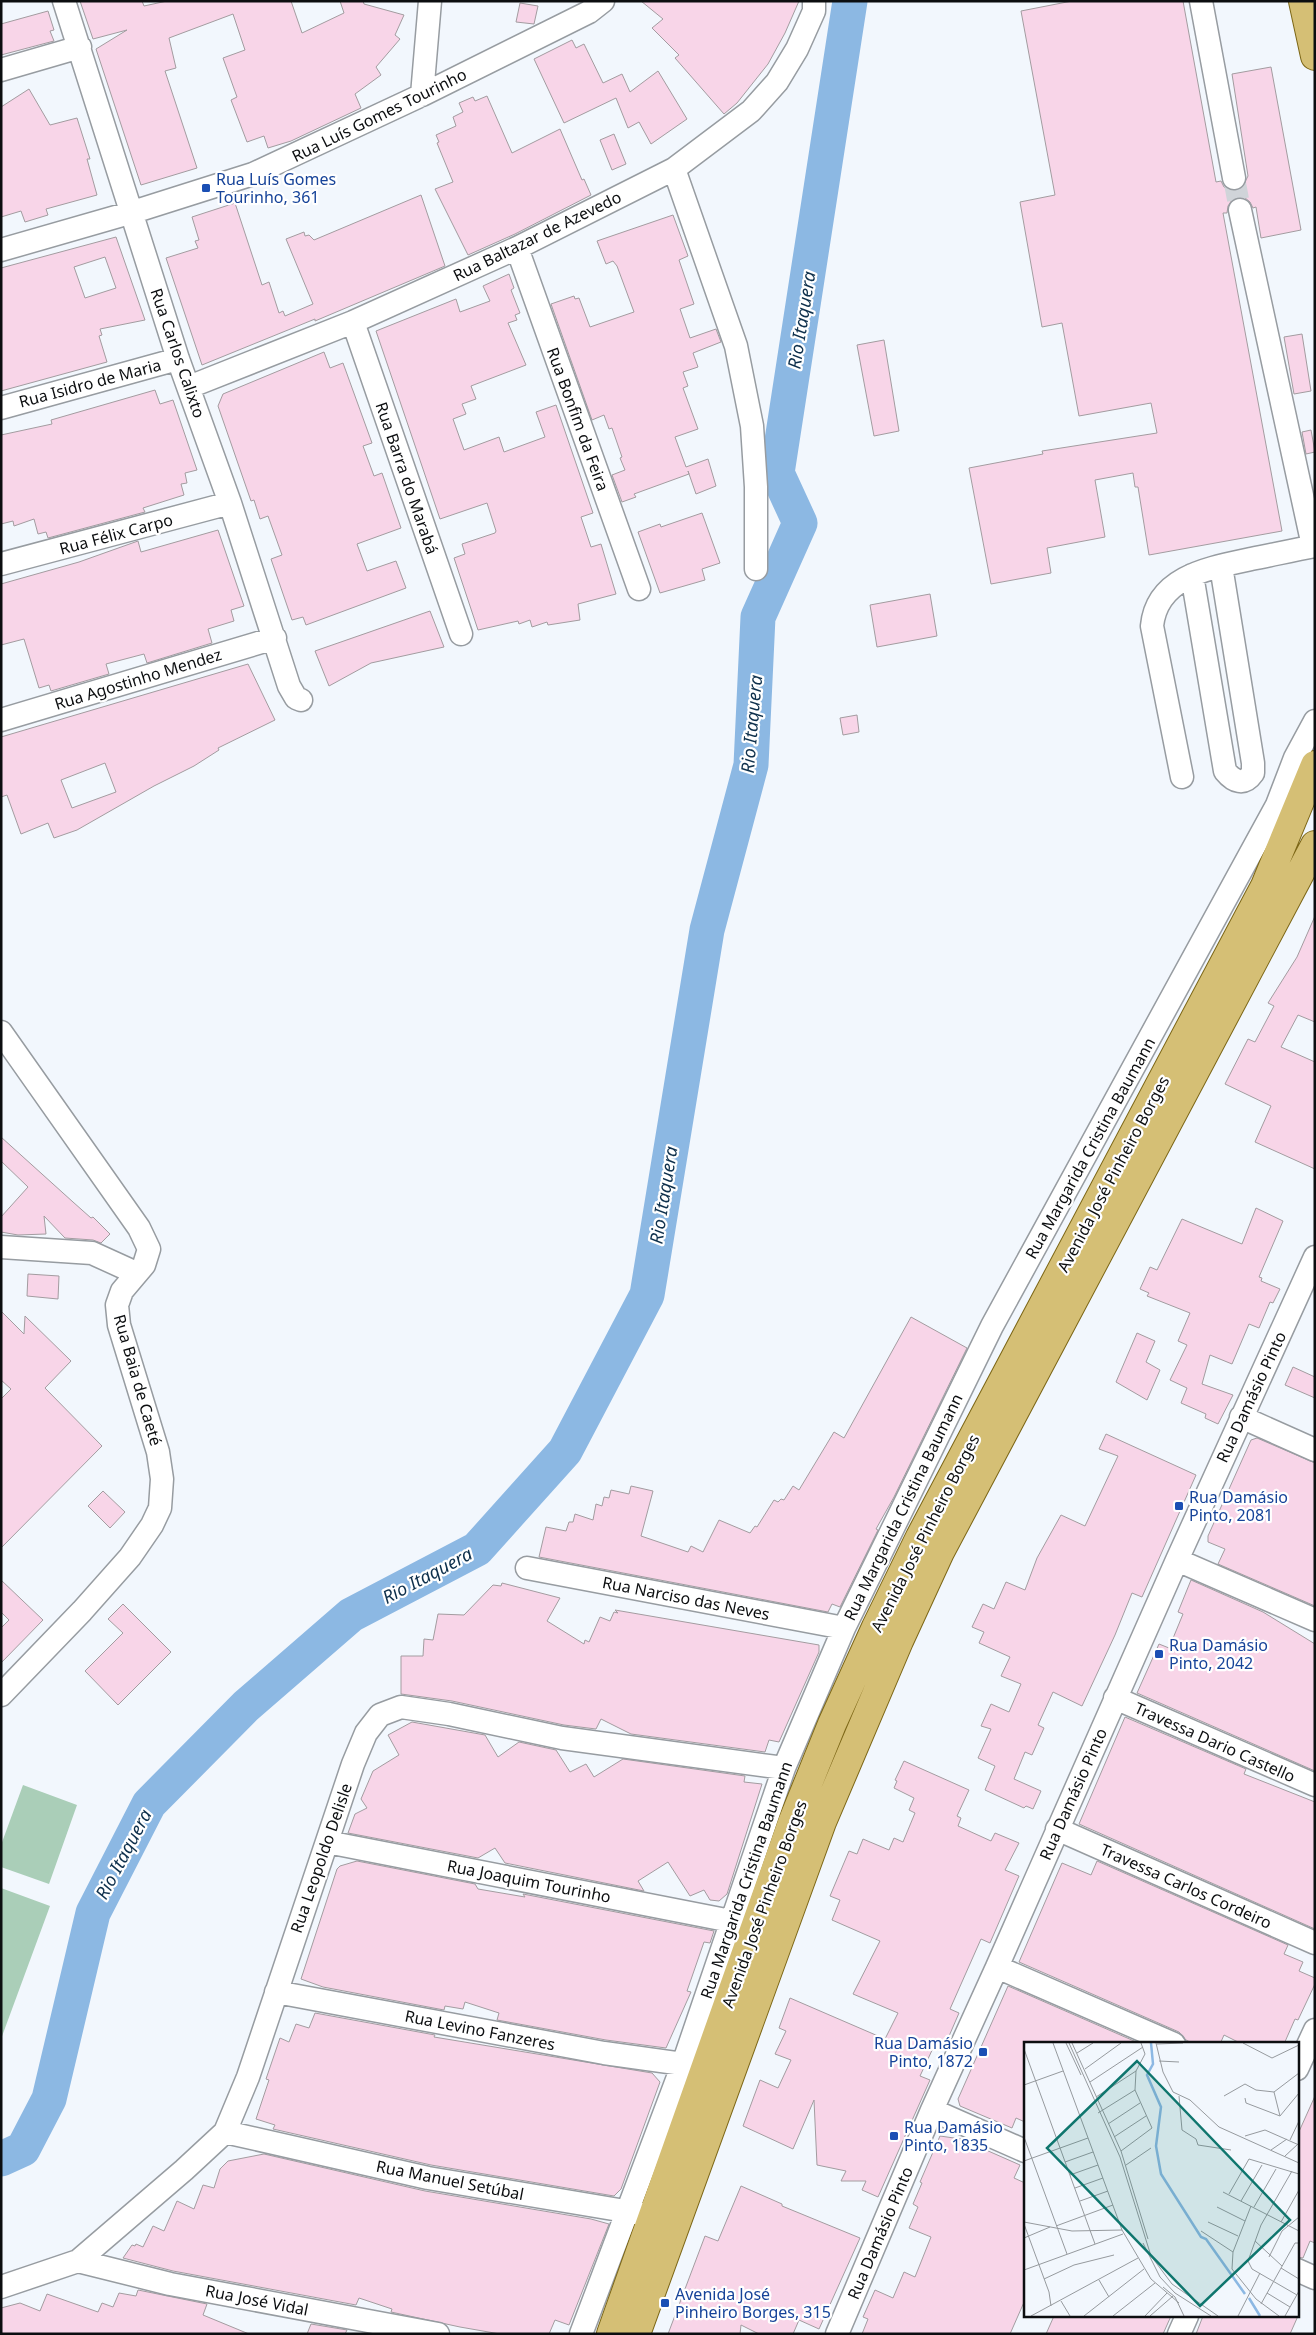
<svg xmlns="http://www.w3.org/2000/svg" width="1316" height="2335" viewBox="0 0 1316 2335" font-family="'Noto Sans',sans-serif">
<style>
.green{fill:#aaceb8}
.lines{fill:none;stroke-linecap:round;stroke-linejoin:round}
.river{stroke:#8cb8e3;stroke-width:35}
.building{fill:#f8d5e8;stroke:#a39ca0;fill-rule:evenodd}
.minor-tunnel{stroke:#d0d4d9;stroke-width:22;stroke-dasharray:22 11;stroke-linecap:butt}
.minor-casing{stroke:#979ca1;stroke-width:25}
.major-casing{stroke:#7c6616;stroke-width:30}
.minor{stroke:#fff;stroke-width:22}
.major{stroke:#d5bf75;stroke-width:28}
.transit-dot{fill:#1a4fb4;stroke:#fff;stroke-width:2}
.labels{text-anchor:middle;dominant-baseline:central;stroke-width:4.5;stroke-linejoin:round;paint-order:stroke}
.street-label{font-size:16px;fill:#0c0e10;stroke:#fff}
.transit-label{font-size:16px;fill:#164399;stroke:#fff;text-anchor:start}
.water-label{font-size:18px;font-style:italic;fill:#0e304c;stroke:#fff}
.inset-river{fill:none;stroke:#8cb8e3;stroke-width:2.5}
.inset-road{fill:none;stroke:#969a9e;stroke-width:1}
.view{fill:#0f766e;fill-opacity:0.15;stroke:#0f766e;stroke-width:2.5}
.inset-edge{fill:none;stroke:#0c0e10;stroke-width:2.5}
</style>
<rect width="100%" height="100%" fill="#f2f7fd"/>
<path class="green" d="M23,1785L77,1805L49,1884L1,1867V1845Z
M1,1888L50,1906L1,2039Z"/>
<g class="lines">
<path class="river" d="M1,2159L23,2149L49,2099L93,1913L149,1804L246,1706L351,1615L477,1549L565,1451L647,1295L707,930L751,765L758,617L800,523L777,473L850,1"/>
</g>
<path class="building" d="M80,1H142L144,6L167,1H291L302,33L344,13L340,1H363L364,4L404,15L395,35L400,39L376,67L381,75L355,94L361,108L291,141L268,148L264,136L247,142L231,100L237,97L223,58L245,50L233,14L169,38L176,68L165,71L197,168L141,185L96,49L127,30L93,39Z
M641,1H799L785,33L768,64L737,103L724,114L675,58L679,55L652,28L663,19Z
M1072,1H1183L1216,182L1221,181L1224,187L1230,190L1242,188L1248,176L1232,74L1271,67L1301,230L1261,238L1256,207L1253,208L1250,202L1244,197L1232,200L1228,206L1227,213H1223L1282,531L1149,555L1138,487H1135L1133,473L1095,480L1105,537L1047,548L1051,573L991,584L969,468L1043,454L1042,451L1157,433L1151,403L1079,416L1062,323L1042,327L1020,202L1055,195L1021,11Z
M520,3L538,6L534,24L516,22Z
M48,11L54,30L50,31L54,41L1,55V24Z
M572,40L576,48L584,44L603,83L622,74L630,92L658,71L687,119L651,144L639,122L628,128L616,98L564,123L534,59Z
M29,89L50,125L77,118L90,159H87L97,195L46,209L48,215L25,222L21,211L1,217V107Z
M487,96L512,153L560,129L582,180L584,179L591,195L515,234L468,255L435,189L453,182L437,143L439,142L436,135L456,126L453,117L463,112L459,103L473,97L475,101Z
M614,134L626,164L612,170L600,140Z
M421,195L445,266L315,321V319L202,365L166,258L198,248L195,241L199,240L192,217L235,203L262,285L269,282L279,313L283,311L285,316L313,304L286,239L304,232L305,236L309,235L314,240Z
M673,215L688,256L679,260L694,304L680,309L690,338L716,329L721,342L693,353L698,367L683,372L688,386L683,388L698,429L675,437L686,467L708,459L716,486L696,494L688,471L689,474L634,494L636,497L622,502L612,475L625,470L620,458L622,457L612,428L609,429L604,415L592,420L551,304L574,296L575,299L579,298L590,327L634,312L617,266L613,261L606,264L597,241Z
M116,237L145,320L100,329L102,335L99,336L107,362L1,391V268ZM105,257L116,288L85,298L74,267Z
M509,274L514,288L511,290L520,313L515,315L517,320L508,323L526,365L471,386L476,399L462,404L466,414L453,419L464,450L499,437L504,452L545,437L536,412L556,405L593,513L581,517L591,547L601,544L616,594L578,604L580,620L548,625L547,622L532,627L530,620L519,624L518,621L478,630L454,558L465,554L462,544L495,533L496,531L487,503L440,519L376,331L456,299L460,312L490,301L483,286Z
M1302,334L1311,391L1294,394L1284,337Z
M884,340L899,431L874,436L857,345Z
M324,352L330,368L343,363L372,443L363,446L374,476L382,473L401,528L357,544L367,571L396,561L406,588L306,625L303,617L292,620L271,559L282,555L268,516L260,519L254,500L251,501L218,406L223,394Z
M155,390L160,404L173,400L197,470L185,473L187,483L181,484L184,495L143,508L145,512L48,538L46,532L38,534L34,519L14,526L13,521L1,524V435L52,424L51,420Z
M1311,430L1315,452L1306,454L1302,432Z
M702,513L720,563L702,569L705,580L660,593L638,532L660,524L661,527Z
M218,530L244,606L231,610L234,621L208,629L212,643L147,663L144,654L106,664L109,674L51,691L49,685L39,688L24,639L1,645V584L79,562L138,541L141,552Z
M930,594L937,636L877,647L870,605Z
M430,611L444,647L371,663L329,686L315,651Z
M248,664L275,720L218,748L219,750L194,766L154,786L77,830L54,838L48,823L21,834L7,795L1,797V737ZM105,763L116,792L72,808L61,780Z
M857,715L859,732L843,735L840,718Z
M1315,916V1022L1298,1015L1281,1047L1315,1062V1169L1255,1142L1271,1106L1225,1084L1248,1039L1255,1042L1274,1006L1268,1003L1297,957Z
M1,1137L73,1202L91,1218L93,1217L110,1234L101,1243L93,1240L65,1238L44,1216L46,1234L18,1235L1,1232V1217L28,1187L1,1161Z
M1256,1208L1283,1221L1259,1277L1262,1278L1261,1281L1280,1289L1273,1303L1270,1302L1259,1328L1249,1324L1232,1364L1210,1355L1202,1384L1233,1395L1218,1424L1205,1418L1206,1414L1181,1403L1187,1388L1170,1380L1187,1345L1178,1341L1190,1313L1147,1296L1149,1293L1140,1289L1150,1267L1157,1270L1182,1219L1242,1244Z
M28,1274L59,1276L58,1299L27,1296Z
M1,1311L24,1334L25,1316L71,1361L45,1388L102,1446L1,1548V1399L11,1389L1,1380Z
M911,1317L967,1348L894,1497L876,1529L878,1530L840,1607L832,1604L828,1612L539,1557L546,1527L566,1531L569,1522H573L575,1514L593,1520L596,1504L602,1506L604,1497L609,1498L611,1490L629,1494L631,1486L653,1491L641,1536L688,1552L691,1546L703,1552L719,1520L750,1533L755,1526L757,1527L774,1500L778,1502L781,1499L784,1500L793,1486L799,1490L834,1432L844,1438Z
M1137,1333L1155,1341L1146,1362L1160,1370L1147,1400L1116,1382Z
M1293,1367L1315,1377V1398L1285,1385Z
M1106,1434L1196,1475L1142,1597L1132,1593L1115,1635L1082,1706L1053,1692L1038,1725L1044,1728L1032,1755L1025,1752L1014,1779L1041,1791L1033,1809L1026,1806L1024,1808L985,1790L995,1766L978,1758L991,1729L981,1726L991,1704L1009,1712L1021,1684L1001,1676L1010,1657L979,1643L984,1632L972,1627L983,1604L994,1609L1006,1582L1025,1590L1037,1558L1061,1515L1085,1526L1118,1456L1099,1449Z
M1257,1438L1315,1463V1606L1218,1564L1225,1549L1208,1542V1536L1251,1440Z
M103,1491L125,1512L110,1528L88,1506Z
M1,1580L43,1620L1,1663V1628L9,1620L1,1612Z
M1191,1580L1263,1612L1315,1644V1771L1137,1693L1159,1644L1169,1648L1183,1614L1178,1612Z
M502,1583L560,1598L547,1621L584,1644L585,1640L589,1642L600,1617L610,1621L614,1612L618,1613L615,1610L819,1645V1652L779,1742L769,1740L765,1752L631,1734L601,1719L596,1729L564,1725L452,1701L401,1694V1656H423L424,1639L433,1640L438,1614L464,1615L493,1585L501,1586Z
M123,1604L171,1652L118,1705L85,1671L123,1633L108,1619Z
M1125,1717L1246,1769L1244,1774L1315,1802V1929L1079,1824Z
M412,1722L485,1735L498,1757L519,1742L556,1750L570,1772L586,1764L594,1777L623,1759L745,1776L744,1782L762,1784L727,1894L719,1901L710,1900L704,1890L690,1896L668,1862L638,1881L644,1891L505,1863L495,1848L478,1858L348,1833L355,1814L367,1808L361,1799L373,1771L399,1755L388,1735Z
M904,1761L969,1790L957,1816L961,1818L958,1826L991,1841L995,1833L1019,1843L1005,1870L1019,1876L990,1943L981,1939L950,2009L959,2013L943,2050L934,2046L920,2076L930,2080L878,2197L862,2190L866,2181H841L846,2171L817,2165L814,2100L793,2149L743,2126L760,2080L778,2088L791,2060L775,2054L786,2031L779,2028L790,1998L885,2039L898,2013L853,1994L880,1941L832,1920L840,1900L830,1896L849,1851L857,1854L863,1839L889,1850L894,1838L903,1842L915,1813L909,1810L914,1798L894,1788L897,1781L895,1780Z
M357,1861L475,1884L478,1889L525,1897L523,1894L714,1931L710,1943L704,1942L687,1991L691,1992L666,2048L606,2040L497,2020L499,2013L465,2002L463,2009L445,2006L444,2010L323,1987L301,1979L337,1869L340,1866Z
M1097,1861L1288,1945L1284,1954L1303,1962L1299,1971L1315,1978V1984L1298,2020L1295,2019L1284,2044H1242L1224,2035L1220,2044H1194L1186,2040L1179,2032L1019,1962L1062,1863L1091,1875Z
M1008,1986L1141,2044H1025V2122L1016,2118L1012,2128L960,2106L958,2099Z
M315,2013L435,2035L434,2037L652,2073L660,2082L621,2189L614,2196L431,2165L273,2129L275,2125L256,2119L269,2080L266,2079L280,2038L289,2042L296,2024L309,2028Z
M1315,2096V2243L1310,2241L1303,2258L1297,2257V2136Z
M940,2136L961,2139L1020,2165L1014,2178L1025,2183V2300L1010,2334H862L868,2319L863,2317L875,2290L893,2298L904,2272L915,2277L931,2237L909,2228L918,2207L913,2204L922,2183L920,2182Z
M264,2154L425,2191L591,2219L609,2224L569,2325L555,2320L549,2334H500L460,2327L391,2312L392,2309L359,2298L356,2305L173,2271L123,2258L132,2245L135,2246L136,2244L143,2247L153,2226L164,2231L177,2201L194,2209L203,2185L214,2188L220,2169L228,2161Z
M741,2186L782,2204V2206L860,2238L819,2329L799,2320L793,2334H759L741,2325L740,2334H668L705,2236L718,2241Z
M138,2290L207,2304L203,2315L249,2334H1V2308L20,2303L40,2311L47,2294L98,2312L102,2303L113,2307L119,2293L136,2296Z
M1054,2316H1171L1163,2334H1046Z
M1203,2316H1298L1290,2334H1196Z
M311,2324L347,2330L345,2334H307Z"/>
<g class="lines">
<path class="minor-tunnel" d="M1234,178L1240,210"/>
<defs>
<path id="minor" d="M64,1L178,359L230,503L289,686L296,698L301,700
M1201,1L1234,178
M1,70L80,47
M422,95L430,1
M674,169L736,346L752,426L756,487V569
M1240,210L1313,546
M517,248L639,589
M1,250L133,212L253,174L422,95L589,12L603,1
M353,322L461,634
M189,387L353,322L517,248L674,169L751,111L777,82L797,49L814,11V1
M1,408L178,359
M1,564L230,503
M1192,575L1225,771C1234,782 1244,786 1253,773V763L1221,566
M1,720L275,638
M1182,777L1152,626C1157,576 1210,568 1251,559C1272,555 1293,550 1315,546
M1,1032L139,1228L149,1249L144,1265L122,1291L117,1305L119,1325L158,1452L162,1479L160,1508L152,1525L130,1557L82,1611L1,1695
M1,1247L92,1253L136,1273
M1241,1417L1315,1450
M1177,1560L1315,1620
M527,1568L844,1628
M1115,1698L1315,1785
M1057,1829L1315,1943
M327,1842L731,1921
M997,1967L1174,2044
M276,1992L604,2053L683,2064
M1297,2069L1315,2030
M932,2110L1025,2151
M225,2132L428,2178L643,2214
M78,2261L170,2284L438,2334
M1297,2270L1315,2278
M1,2287L78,2261L184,2170L225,2132L248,2077L353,1764L366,1733L380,1715L401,1707L449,1714L562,1738L784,1768
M581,2334L683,2064L784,1768L844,1628L992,1326L1277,805L1295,758L1315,721
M837,2334L932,2110L997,1967L1177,1560L1315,1257
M1179,2334L1187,2316"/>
<path id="major" d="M1303,1L1315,56
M611,2334L792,1823L832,1724L876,1627L920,1537L1265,886L1315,765
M636,2334L822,1822L899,1641L940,1552L1315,845"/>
</defs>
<use href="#minor" class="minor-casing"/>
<use href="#major" class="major-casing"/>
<use href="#minor" class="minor"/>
<use href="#major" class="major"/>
</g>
<g class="transit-dot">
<rect x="201" y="183" width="10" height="10" rx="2.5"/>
<rect x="1174" y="1501" width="10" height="10" rx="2.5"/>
<rect x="1154" y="1649" width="10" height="10" rx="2.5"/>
<rect x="978" y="2047" width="10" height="10" rx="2.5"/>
<rect x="889" y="2131" width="10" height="10" rx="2.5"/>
<rect x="660" y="2298" width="10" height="10" rx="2.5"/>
</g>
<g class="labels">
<g class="street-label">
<text transform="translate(379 115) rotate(-26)">Rua Luís Gomes Tourinho</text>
<text transform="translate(537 236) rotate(-26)">Rua Baltazar de Azevedo</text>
<text transform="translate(178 353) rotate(71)">Rua Carlos Calixto</text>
<text transform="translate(90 383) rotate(-15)">Rua Isidro de Maria</text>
<text transform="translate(578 419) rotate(70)">Rua Bonfim da Feira</text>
<text transform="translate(407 478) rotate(71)">Rua Barra do Marabá</text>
<text transform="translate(116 534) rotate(-15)">Rua Félix Carpo</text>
<text transform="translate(138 679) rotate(-17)">Rua Agostinho Mendez</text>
<text transform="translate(1090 1148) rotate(-61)">Rua Margarida Cristina Baumann</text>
<text transform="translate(1113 1174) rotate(-62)">Avenida José Pinheiro Borges</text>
<text transform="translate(138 1380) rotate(74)">Rua Baia de Caeté</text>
<text transform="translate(1251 1397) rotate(-65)">Rua Damásio Pinto</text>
<text transform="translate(903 1507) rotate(-64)">Rua Margarida Cristina Baumann</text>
<text transform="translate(925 1533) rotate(-63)">Avenida José Pinheiro Borges</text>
<text transform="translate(686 1598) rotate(11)">Rua Narciso das Neves</text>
<text transform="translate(1215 1742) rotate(24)">Travessa Dario Castello</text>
<text transform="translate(1073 1794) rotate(-66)">Rua Damásio Pinto</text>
<text transform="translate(321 1858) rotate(-71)">Rua Leopoldo Delisle</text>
<text transform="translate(746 1880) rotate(-71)">Rua Margarida Cristina Baumann</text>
<text transform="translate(529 1881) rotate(11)">Rua Joaquim Tourinho</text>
<text transform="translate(1186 1886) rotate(24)">Travessa Carlos Cordeiro</text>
<text transform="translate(764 1904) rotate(-70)">Avenida José Pinheiro Borges</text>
<text transform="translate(480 2030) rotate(11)">Rua Levino Fanzeres</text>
<text transform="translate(450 2180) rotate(11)">Rua Manuel Setúbal</text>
<text transform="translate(880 2233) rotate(-67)">Rua Damásio Pinto</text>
<text transform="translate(257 2300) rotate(11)">Rua José Vidal</text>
</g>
<g class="transit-label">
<text x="216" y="179">Rua Luís Gomes<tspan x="216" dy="18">Tourinho, 361</tspan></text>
<text x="1189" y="1497">Rua Damásio<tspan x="1189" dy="18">Pinto, 2081</tspan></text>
<text x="1169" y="1645">Rua Damásio<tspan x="1169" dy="18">Pinto, 2042</tspan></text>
<text x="973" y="2043" text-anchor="end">Rua Damásio<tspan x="973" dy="18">Pinto, 1872</tspan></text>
<text x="904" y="2127">Rua Damásio<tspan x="904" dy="18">Pinto, 1835</tspan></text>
<text x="675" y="2294">Avenida José<tspan x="675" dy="18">Pinheiro Borges, 315</tspan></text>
</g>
<g class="water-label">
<text transform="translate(801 320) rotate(-81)">Rio Itaquera</text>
<text transform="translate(751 724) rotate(-85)">Rio Itaquera</text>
<text transform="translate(663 1195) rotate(-81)">Rio Itaquera</text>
<text transform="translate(427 1575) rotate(-28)">Rio Itaquera</text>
<text transform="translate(123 1854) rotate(-62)">Rio Itaquera</text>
</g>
</g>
<g transform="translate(1024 2042)">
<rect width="275" height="275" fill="#f2f7fd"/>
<path class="inset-river" d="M127,1L129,22L123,33L137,65L132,104L137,132L177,195L182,197L221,252M225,256L236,274"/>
<path class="inset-road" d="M29,1L98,188M42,1L57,33M45,1L96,115L127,214L148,242L194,274M48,1L97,109L124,197M132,1L139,30L149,50L166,58L195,85L275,121M219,1L248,16L275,3M133,2L159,1M0,7L71,202M53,11L69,1M135,19L155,20M61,27L97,1M66,40L119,5M0,43L39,29M250,50L256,74M155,54L158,88L172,97L174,103L207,108M200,54L221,42L232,48L250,50L275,31M72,55L112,29M221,56L222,61L256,74L275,51M74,71L111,48M84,82L116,61M221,94L241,88L275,103M0,95L43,212M90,95L122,74M266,98L275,79M247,108L263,97M97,109L128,86L111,48L112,29L121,12L117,1M261,114L274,102M0,119L64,96M41,120L69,110M102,123L127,106M268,129L237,183L224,219L228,227L273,253M46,133L74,123M51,146L79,136M199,150L275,189M205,152L225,117L275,132M56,159L84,149M217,159L238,123M227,164L209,210L208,227L232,257L255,274M193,165L221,179M230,165L252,127M0,180L48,189L98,188L127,237L155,261M184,180L214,194M257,180L275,148M0,182L25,250L27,264M32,184L89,163M177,189L209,210M0,196L26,185M231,199L258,224M119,201L136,235L151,251L187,274M245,215L258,189L275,175M257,226L275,237M0,228L99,192M20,237L50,223L90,213M75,238L85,255M139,245L151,255L160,274M243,251L266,265M37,259L46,274M237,262L271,201H275M7,274L114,216M60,274L120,227M89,274L131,241M121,274L143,251M126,274L149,254M214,274L236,231M261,274L275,249"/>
<path class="view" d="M113,19L266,178L176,264L23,106Z"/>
<rect width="275" height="275" class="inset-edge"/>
</g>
<rect width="1316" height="2335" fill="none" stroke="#0c0e10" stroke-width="5"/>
</svg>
